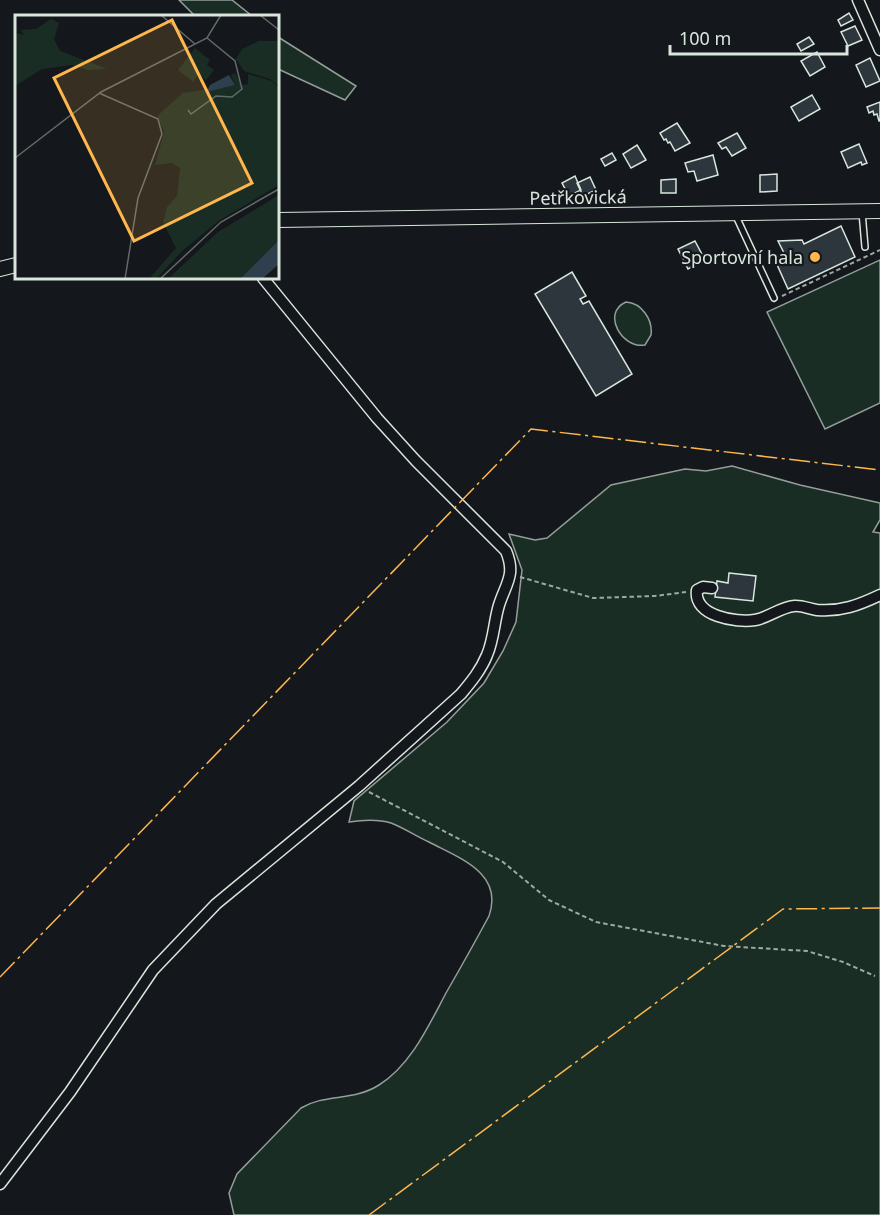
<svg xmlns="http://www.w3.org/2000/svg" width="880" height="1215" viewBox="0 0 880 1215" font-family="'Noto Sans',sans-serif">
<style>
.green{fill:#1a2d24;stroke:#939e99;stroke-width:1.5}
.building{fill:#2c363c;stroke:#d8e6dc;stroke-width:1.5}
.lines{fill:none;stroke-linecap:round;stroke-linejoin:round}
.service-casing{stroke:#d8e6dc;stroke-width:8}
.minor-casing{stroke:#d8e6dc;stroke-width:13}
.tertiary-casing{stroke:#d8e6dc;stroke-width:16}
.path{stroke:#9da8a2;stroke-width:2;stroke-dasharray:4.5 3;stroke-linecap:butt}
.service{stroke:#14181c;stroke-width:5}
.minor{stroke:#14181c;stroke-width:10}
.tertiary{stroke:#14181c;stroke-width:14}
.power{stroke:#ffb74d;stroke-width:1.5;stroke-dasharray:21 4.5 3 4.5;stroke-linecap:butt}
.poi-dot{fill:#ffb74d;stroke:#14181c;stroke-width:2}
.labels{text-anchor:middle;dominant-baseline:central;stroke-width:4.5;stroke-linejoin:round;paint-order:stroke}
.street-label{font-size:18px;fill:#d8e6dc;stroke:#14181c}
.poi-label{font-size:18px;fill:#d8e6dc;stroke:#14181c;text-anchor:end}
.inset-road{fill:none;stroke:#626a69;stroke-width:1.5}
.view{fill:#ffb74d;fill-opacity:0.15;stroke:#ffb74d;stroke-width:3}
.inset-edge{fill:none;stroke:#d8e6dc;stroke-width:3}
</style>
<rect width="100%" height="100%" fill="#14181c"/>
<path class="green" d="M179,0H232L252,16H195Z
M278,37L356,86L345,100L278,69Z
M880,260V403L825,429L767,312Z
M626,302C642,303 653,320 651,335L645,345C622,349 601,313 626,302Z
M732,466L800,485L880,503V520L873,532L880,533V1215H234L229,1193L237,1174L301,1108C326,1093 352,1102 379,1085C411,1065 429,1025 446,993C461,967 475,942 489,916C504,873 459,858 429,842C416,836 404,828 391,823C378,819 362,820 349,822L354,801L447,722L484,683L503,651L516,622L522,570L509,534L535,540L547,538L611,485L685,469L706,471Z"/>
<path class="building" d="M849,13L853,20L841,26L838,20Z
M855,26L862,40L848,46L841,32Z
M809,37L814,44L801,51L797,44Z
M817,52L825,67L810,76L801,61Z
M870,58L880,81L866,87L856,65Z
M812,95L820,109L799,121L791,107Z
M880,102V121H879L877,114L874,115L873,111L869,113L867,107Z
M677,123L690,143L675,151L670,142L668,143L666,139L664,140L660,133Z
M737,133L746,148L732,156L726,147L722,149L718,143Z
M859,144L867,163L862,165L861,162L848,168L841,152Z
M637,145L646,160L631,168L623,154Z
M612,153L616,160L605,166L601,159Z
M713,155L718,175L697,181L694,171L688,172L685,163Z
M777,174V191L760,192V175Z
M575,176L581,190L569,196L562,183Z
M590,177L596,190L583,196L577,183Z
M661,180L676,179V193H661Z
M841,226L855,257L788,289L774,258L784,253L778,241L802,240L804,244Z
M695,241L705,260L688,269L678,249Z
M572,272L586,296L580,299L583,304L589,301L632,374L596,396L535,294Z
M729,573L756,576L753,601L715,597L717,581L728,583Z"/>
<g class="lines">
<defs>
<path id="service" d="M862,212L865,247
M735,214L774,298"/>
<path id="minor" d="M858,0L880,50
M712,588L703,587L697,590C693,616 736,623 755,620C768,618 781,607 794,606C801,605 810,609 817,610C841,612 859,605 880,595
M0,1184L70,1092L153,970L216,904L359,786L461,694C471,682 481,670 487,655C494,639 494,621 499,605C506,583 516,575 506,551L416,461L377,418L263,278"/>
<path id="tertiary" d="M278,220L880,211
M0,269L16,265"/>
</defs>
<use href="#service" class="service-casing"/>
<use href="#minor" class="minor-casing"/>
<use href="#tertiary" class="tertiary-casing"/>
<path class="path" d="M782,296L880,250
M520,577L593,598L655,596L686,592
M369,792L503,862L549,900L596,922L724,946L807,951L843,962L875,976"/>
<use href="#service" class="service"/>
<use href="#minor" class="minor"/>
<use href="#tertiary" class="tertiary"/>
<path class="power" d="M0,977L531,429L880,470
M369,1215L783,909L880,908"/>
</g>
<circle class="poi-dot" cx="815" cy="257" r="6"/>
<g class="labels">
<g class="street-label">
<text transform="translate(578 197) rotate(-1)">Petřkovická</text>
</g>
<g class="poi-label">
<text x="803" y="257">Sportovní hala</text>
</g>
</g>
<g transform="translate(15 15)">
<rect width="264" height="264" fill="#14181c"/>
<path d="M36,4L44,8L39,24L45,36L92,54L73,55L57,50L27,54L0,71V18L9,20L6,15L21,14ZM244,26H264V71L255,64L229,56L221,44L227,34ZM180,33L195,45L192,50L199,55L191,65L184,59L178,67L163,55ZM220,58L227,70L233,69V59L257,66L264,73V170L205,205L167,236L141,264H134L161,233L148,207L152,192L162,181L165,153L157,148L140,150L149,117L142,101L168,78L220,70L216,60ZM264,180V225L225,264H153L203,217Z" fill="#1a2d24"/>
<path d="M214,60L220,70L191,77L195,70ZM264,225V249L247,264H225Z" fill="#2f3f4d"/>
<path class="inset-road" d="M146,0L180,29M245,0L264,15M84,78L143,104L147,119L123,183L110,264M173,95L176,99L201,81L217,82L227,74L220,46L192,23M0,143L86,77L192,23L206,0M145,264L206,207L264,174"/>
<path class="view" d="M157,5L237,168L119,226L39,63Z"/>
<rect width="264" height="264" class="inset-edge"/>
</g>
<path d="M670 45v9h177v-9" fill="none" stroke="#d8e6dc" stroke-width="3"/>
<text x="679" y="45" font-size="18" fill="#d8e6dc" stroke="#14181c" stroke-width="4.5" paint-order="stroke">100 m</text>
</svg>
